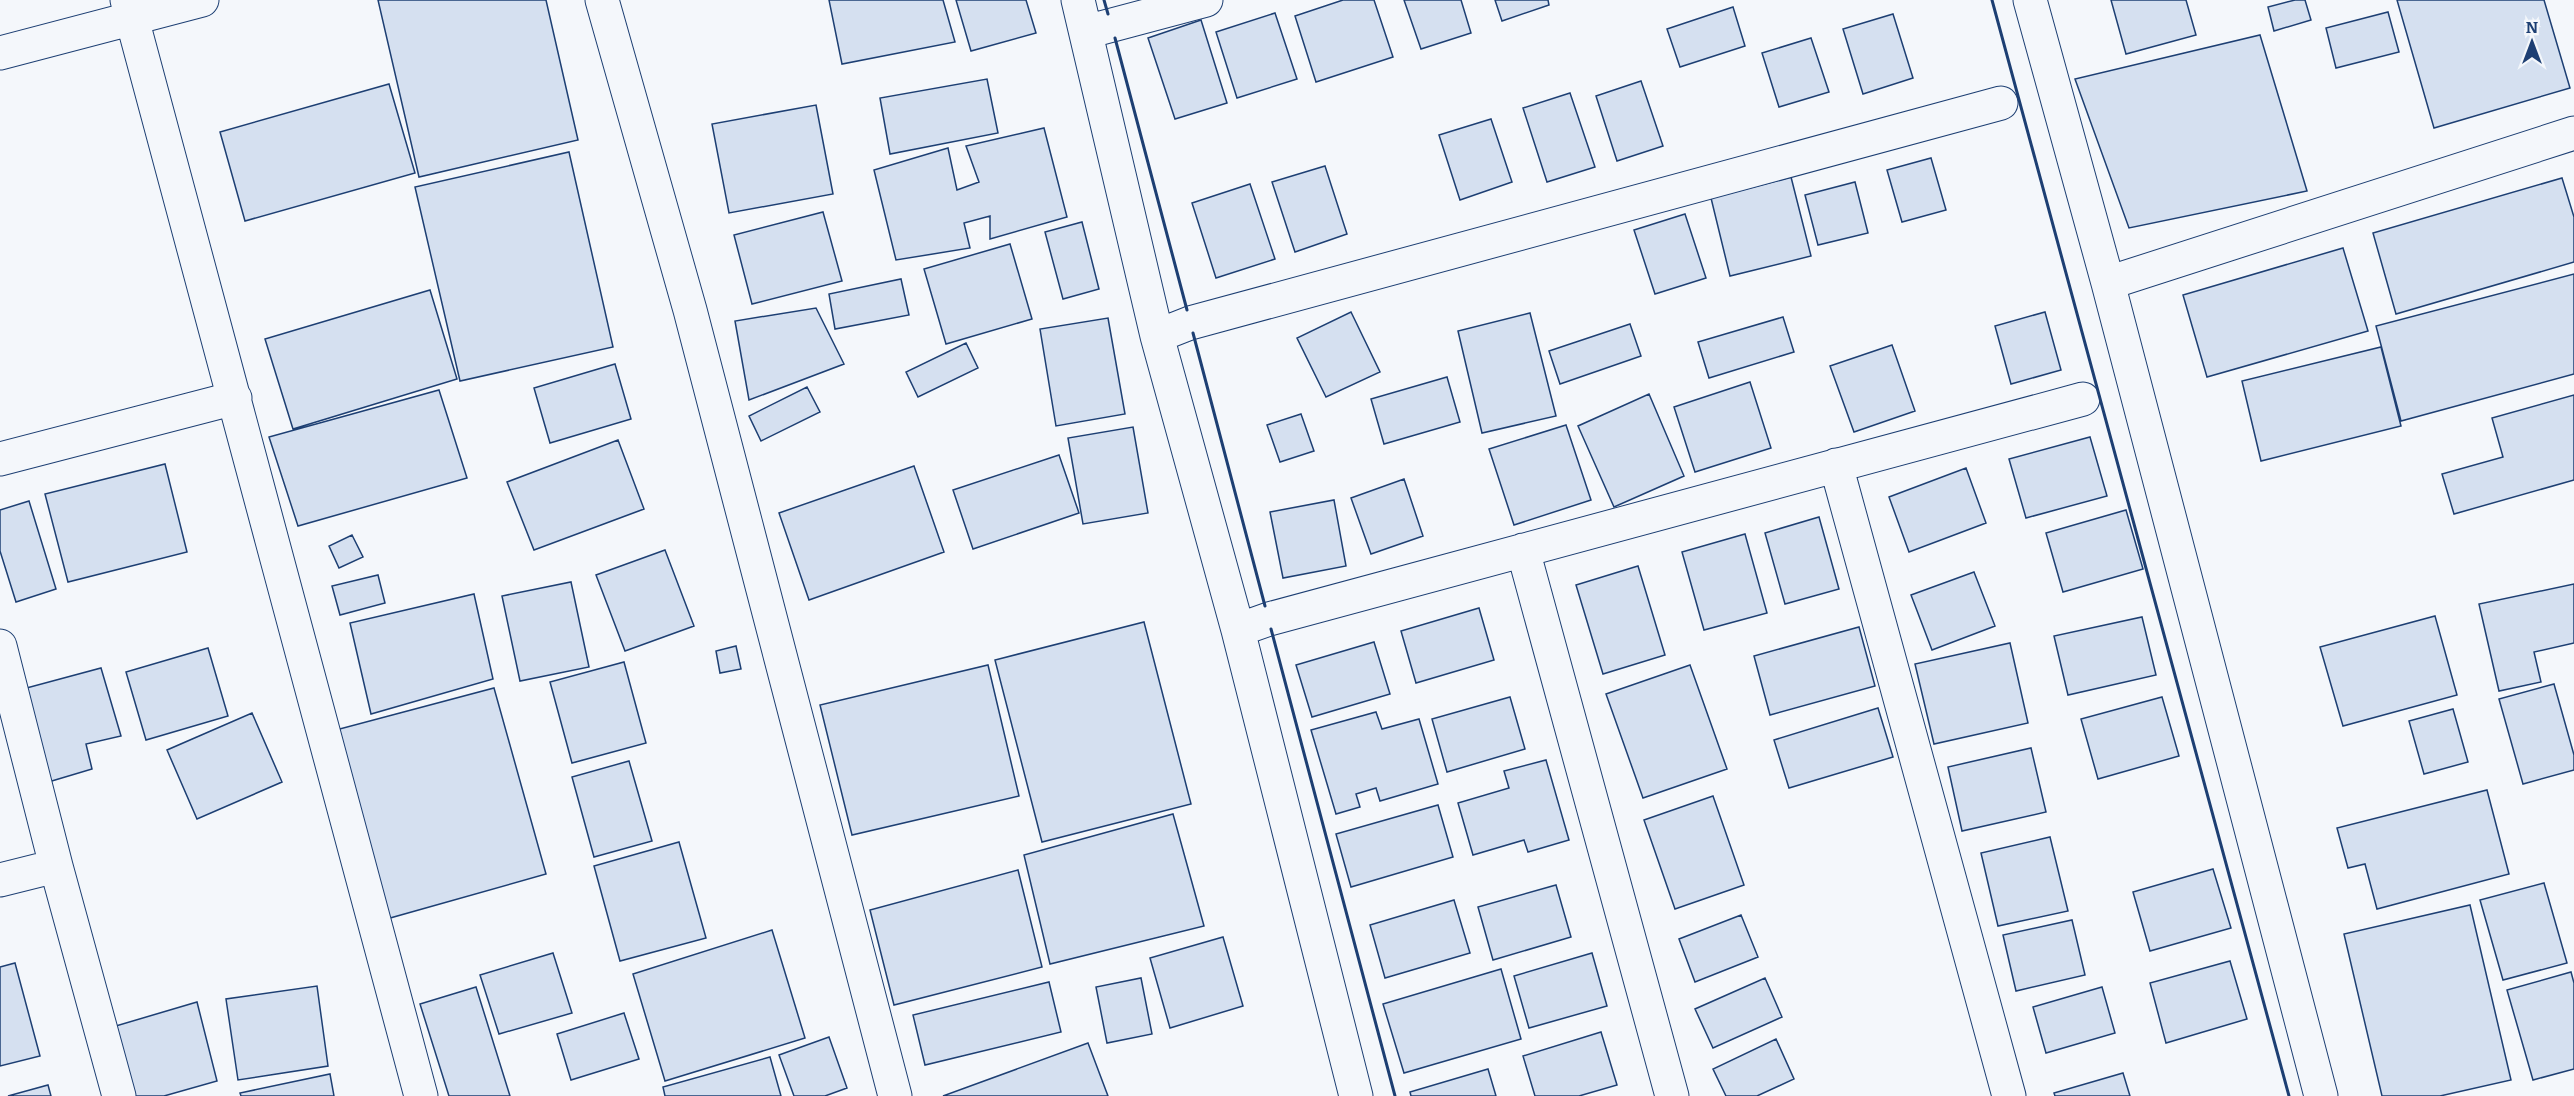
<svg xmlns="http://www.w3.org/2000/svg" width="2574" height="1096" viewBox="0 0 2574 1096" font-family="Bitter,serif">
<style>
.building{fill:#d5e0f0;stroke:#1d3f73;stroke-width:1.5}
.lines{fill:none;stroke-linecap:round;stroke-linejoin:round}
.street-casing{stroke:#1d3f73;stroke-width:35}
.street{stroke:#f4f7fb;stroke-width:33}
.wall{stroke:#1d3f73;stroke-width:3}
</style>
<rect width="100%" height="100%" fill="#f4f7fb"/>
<path class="building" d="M378,0H546L578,140L419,177Z
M829,0H943L955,42L842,64Z
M956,0H1026L1036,33L971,51Z
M1343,0H1374L1393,57L1316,82L1295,16Z
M1404,0H1461L1471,33L1421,49Z
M1495,0H1548L1549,5L1502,21Z
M2111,0H2186L2196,35L2126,54Z
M2295,0H2305L2311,20L2274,31L2268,7Z
M2397,0H2544L2570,88L2434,128Z
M1733,7L1745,46L1680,67L1667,29Z
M2388,12L2399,52L2336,68L2326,28Z
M1275,13L1297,79L1237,98L1216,32Z
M1893,14L1913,78L1863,94L1843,29Z
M1201,20L1227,103L1175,119L1148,38Z
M2260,35L2307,191L2129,228L2075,79Z
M1811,38L1829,92L1779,107L1762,53Z
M987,79L998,133L890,154L880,98Z
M1641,81L1663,146L1617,161L1596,96Z
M389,84L415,173L245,221L220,132Z
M1570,93L1595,167L1547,182L1523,108Z
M816,105L833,194L729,213L712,124Z
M1491,119L1512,182L1460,200L1439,135Z
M1044,128L1067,217L990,239V216L964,223L970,248L896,260L874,170L948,148L957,190L979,182L966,146Z
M569,152L613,347L460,381L415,187Z
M1931,158L1946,210L1902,222L1887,170Z
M1325,166L1347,234L1295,252L1272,182Z
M1791,177L1811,256L1730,276L1711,198Z
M2562,178L2574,217V262L2396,314L2373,233Z
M1855,182L1868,233L1818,245L1805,195Z
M1250,184L1275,259L1216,278L1192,203Z
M823,212L842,281L752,304L734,235Z
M1685,214L1706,278L1655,294L1634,230Z
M1082,222L1099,289L1063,299L1045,232Z
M1010,244L1032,319L946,344L924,269Z
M2343,248L2368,331L2207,377L2183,295Z
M2574,274V374L2401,421L2376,326Z
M901,279L909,315L835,329L829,294Z
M430,290L457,379L293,429L265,339Z
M816,308L844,364L749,400L735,321Z
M1351,312L1380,372L1326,397L1297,338Z
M2045,312L2061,370L2011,384L1995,326Z
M1530,313L1556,416L1482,433L1458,331Z
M1783,317L1794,352L1709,378L1698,342Z
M1108,318L1125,414L1056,426L1040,329Z
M1630,324L1641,356L1560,384L1549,351Z
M966,343L978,368L918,397L906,372Z
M1892,345L1915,411L1854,432L1830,366Z
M2381,347L2401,426L2261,461L2242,381Z
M615,364L631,419L550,443L534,388Z
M1447,377L1460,422L1384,444L1371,399Z
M1750,382L1771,448L1695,472L1674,407Z
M807,387L820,412L761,441L749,416Z
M439,390L467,478L298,526L269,437Z
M1649,394L1684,476L1614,507L1578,426Z
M2574,395V480L2454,514L2442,474L2503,457L2492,418Z
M1301,414L1314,451L1280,462L1267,425Z
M1566,425L1591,500L1514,525L1489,449Z
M1133,427L1148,513L1083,524L1068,438Z
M2090,437L2107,496L2026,518L2009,459Z
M618,440L644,509L534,550L507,482Z
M1059,455L1079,513L973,549L953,490Z
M165,464L187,552L68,582L45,494Z
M914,466L944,552L809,600L779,513Z
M1966,468L1986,523L1909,552L1889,497Z
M1404,479L1423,536L1371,554L1351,498Z
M1334,500L1346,566L1283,578L1270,512Z
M29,501L56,589L16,602L0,551V510Z
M2126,510L2143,569L2063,592L2046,533Z
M1819,517L1839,589L1785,604L1765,533Z
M1745,534L1767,613L1704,630L1682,552Z
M352,535L363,557L339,568L329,546Z
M665,550L694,626L625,651L596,575Z
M1638,566L1665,655L1603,674L1576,585Z
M1974,572L1995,626L1932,650L1911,595Z
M378,575L385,603L340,615L332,586Z
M571,582L589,667L520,681L502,596Z
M2574,584V643L2534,652L2541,682L2499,691L2479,604Z
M474,594L493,679L371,714L350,623Z
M1479,608L1494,660L1416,683L1401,631Z
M2435,616L2457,695L2343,726L2320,647Z
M2142,617L2156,675L2068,695L2054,636Z
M1144,622L1191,804L1042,842L995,660Z
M1859,627L1875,686L1770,715L1754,656Z
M1374,642L1390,694L1312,717L1296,665Z
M2010,643L2028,723L1934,744L1915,664Z
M736,646L741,669L720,673L716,651Z
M208,648L228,716L146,740L126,672Z
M624,662L646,743L572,763L550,682Z
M988,665L1019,796L852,835L820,705Z
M1690,665L1727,769L1643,798L1606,694Z
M101,668L121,736L86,744L92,769L45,783L19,690Z
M2554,684L2574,755V770L2523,784L2499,699Z
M494,688L546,874L383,920L332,731Z
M1510,697L1525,749L1447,772L1432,719Z
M2162,697L2179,756L2098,779L2081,719Z
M1878,708L1893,757L1789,788L1774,740Z
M2453,709L2468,762L2424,774L2409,721Z
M1376,712L1382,729L1419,719L1438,784L1380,801L1376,788L1356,794L1360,807L1336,814L1311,730Z
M252,713L282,782L197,819L167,750Z
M2031,748L2046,812L1962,831L1948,767Z
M1546,760L1569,840L1528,852L1524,840L1473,855L1458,803L1509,788L1504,771Z
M629,761L652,841L594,857L572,777Z
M2487,790L2509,874L2377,909L2365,864L2348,868L2337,828Z
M1713,796L1744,885L1675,909L1644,820Z
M1438,805L1453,857L1351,887L1336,834Z
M1173,814L1204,926L1050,964L1024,855Z
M2050,837L2068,911L1998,926L1981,853Z
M679,842L706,938L620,961L594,866Z
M2213,869L2231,928L2150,951L2133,892Z
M1018,870L1042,967L894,1005L870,910Z
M2544,883L2567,963L2503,980L2480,900Z
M1556,885L1571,937L1493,960L1478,907Z
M1454,900L1470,953L1385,978L1370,925Z
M2470,905L2511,1080L2440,1096H2382L2344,934Z
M1741,915L1758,957L1695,982L1679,939Z
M2072,920L2085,975L2016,991L2003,935Z
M772,930L805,1038L665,1081L633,974Z
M1223,937L1243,1006L1170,1028L1150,958Z
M553,953L572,1013L499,1034L480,975Z
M1592,953L1607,1006L1529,1028L1514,976Z
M2230,961L2247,1019L2166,1043L2150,983Z
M15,963L40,1056L0,1066V967Z
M1501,969L1521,1039L1404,1073L1383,1004Z
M2571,972L2574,983V1069L2533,1080L2507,990Z
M1141,978L1152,1034L1107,1043L1096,987Z
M1765,978L1782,1017L1713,1048L1695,1009Z
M1049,982L1061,1032L925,1065L913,1015Z
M317,986L328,1066L238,1080L226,999Z
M476,987L510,1096H449L420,1004Z
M2102,987L2115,1033L2046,1053L2033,1007Z
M197,1002L217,1081L164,1096H128L109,1028Z
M624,1013L639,1059L571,1080L557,1034Z
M1601,1032L1617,1085L1579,1096H1535L1523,1056Z
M829,1037L847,1088L825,1096H794L779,1055Z
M1776,1039L1794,1079L1757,1096H1726L1713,1069Z
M1088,1043L1108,1096H943Z
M770,1057L781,1096H665L663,1087Z
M1488,1069L1496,1096H1411L1410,1092Z
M2123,1073L2130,1096H2055L2054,1093Z
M330,1074L334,1096H241L240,1093Z
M48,1085L51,1096H8Z"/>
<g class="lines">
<defs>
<path id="street" d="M127,0L421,1096
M602,0L690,310L895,1096
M1078,0L1157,336L1238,630L1356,1096
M2030,0L2108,283L2321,1096
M1086,32L1206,0
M0,53L202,0
M2108,283L2574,133
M1157,336L1190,323L2001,103
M0,459L235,398
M1836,465L2009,1096
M1523,550L1672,1096
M1238,630L1269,619L2083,399
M0,646L56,866L119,1096
M0,880L56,866"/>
</defs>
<use href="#street" class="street-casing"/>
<use href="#street" class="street"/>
<path class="wall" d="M1104,0L1108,14
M1992,0L2289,1096
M1115,38L1187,310
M1193,333L1265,606
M1271,629L1395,1096"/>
</g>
<g transform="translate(2532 42)" stroke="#f4f7fb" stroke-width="4.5" paint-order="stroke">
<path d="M0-4.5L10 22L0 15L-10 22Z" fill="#1d3f73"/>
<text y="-9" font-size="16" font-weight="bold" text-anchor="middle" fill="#1d3f73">N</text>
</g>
</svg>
